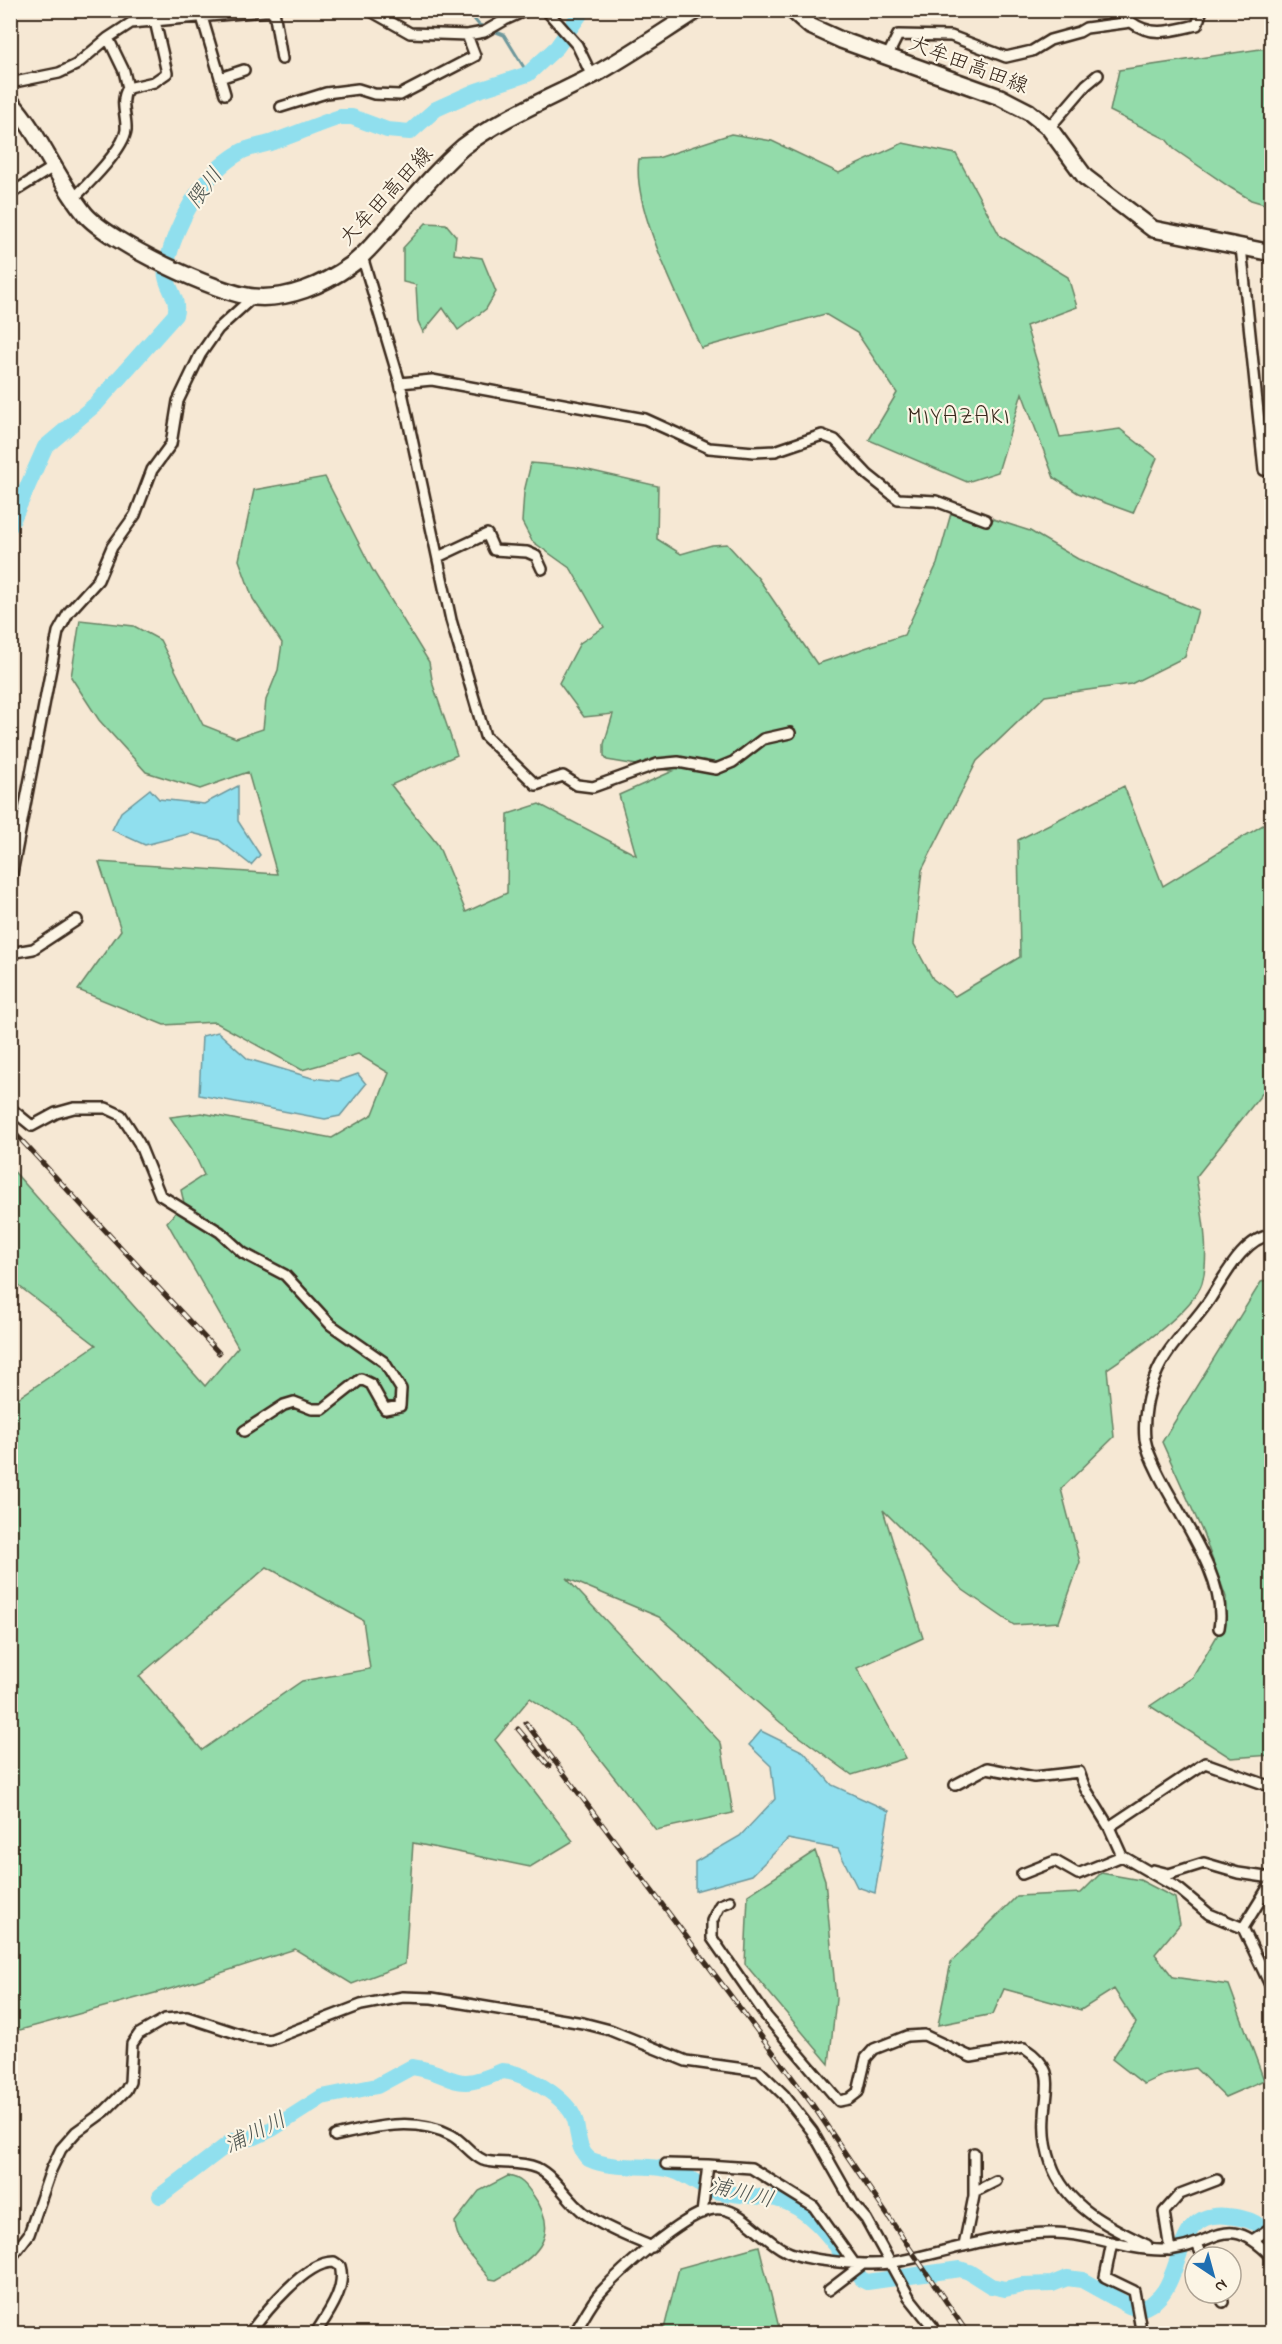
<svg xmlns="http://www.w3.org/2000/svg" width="1282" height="2344" viewBox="0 0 1282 2344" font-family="'Indie Flower','Klee One',sans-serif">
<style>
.green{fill:#93dbaa;stroke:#678264;stroke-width:1.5;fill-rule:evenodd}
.water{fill:#90dfee;stroke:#6e979b;stroke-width:1.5}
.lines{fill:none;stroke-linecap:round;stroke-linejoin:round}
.stream{stroke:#6e979b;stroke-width:3}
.river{stroke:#90dfee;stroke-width:16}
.street-casing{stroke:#3b2a1e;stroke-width:14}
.primary-casing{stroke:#3b2a1e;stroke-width:20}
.street{stroke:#fcf5e5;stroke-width:9}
.primary{stroke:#fcf5e5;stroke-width:15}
.rail-casing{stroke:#3b2a1e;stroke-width:5}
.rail{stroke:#fcf5e5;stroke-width:3;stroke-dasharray:9;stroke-linecap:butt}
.labels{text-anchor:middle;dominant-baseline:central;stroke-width:4.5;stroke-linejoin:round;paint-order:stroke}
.street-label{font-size:21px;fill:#3b2a1e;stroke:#fcf5e5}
.water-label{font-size:22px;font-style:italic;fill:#505752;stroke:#fcf5e5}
.quarter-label{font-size:24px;letter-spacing:1.5px;fill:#3b2a1e;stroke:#fcf5e5}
</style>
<rect width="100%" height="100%" fill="#f6e8d4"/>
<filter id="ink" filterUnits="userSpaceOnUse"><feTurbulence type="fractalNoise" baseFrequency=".0167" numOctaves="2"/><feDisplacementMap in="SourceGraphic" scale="12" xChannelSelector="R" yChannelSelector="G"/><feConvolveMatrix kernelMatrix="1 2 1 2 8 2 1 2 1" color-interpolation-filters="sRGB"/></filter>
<g filter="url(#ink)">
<path class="green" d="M1267,48L1272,50L1271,206L1251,200L1231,188L1174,149L1166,139L1110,111L1119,70Z
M731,134L772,141L839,173L903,143L956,154L1000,236L1068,277L1077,307L1026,326L1060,437L1120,429L1157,458L1133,513L1078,493L1054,478L1022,393L998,472L967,482L869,440L897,393L857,333L825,314L701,348C681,301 631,208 639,159L658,158Z
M426,223L446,224L456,236L454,254L482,258L496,292L486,309L458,330L443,308L423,332L418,321L416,285L403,282V248Z
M531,463L575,467L658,486L657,539L681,554L712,545L727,544L758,578L817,664L904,635L937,564L953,506L1030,531L1078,559L1198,610L1185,657L1131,684L1045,696L977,761L922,870L914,944L933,979L955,996L1020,957L1018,840L1124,786L1163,886L1271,820L1272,1081L1196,1177C1201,1207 1211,1253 1202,1283C1193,1311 1132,1352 1107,1369L1114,1437L1061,1489L1080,1562L1059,1622L1014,1625L963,1590L883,1510L923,1638L857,1668L906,1758L852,1775L781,1723L659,1617L566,1578L721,1743L733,1813L656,1830L577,1730L530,1698L495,1740L573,1841L530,1867L413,1843L405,1964L352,1984L295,1949L177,1987L20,2030L10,2022L11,1403L96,1345L11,1280L10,1167L205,1386L238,1347L167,1222L184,1203L181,1190L204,1175L192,1149L170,1117L202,1113L332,1138L373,1114L389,1073L358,1054L302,1070L215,1022L164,1025L78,990L121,930L99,862L277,874L248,772L200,789L146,772L99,720L71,677L80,620L134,626L160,640L203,725L236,738L263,729L266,700L278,670L282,643L253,599L239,560L254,490L325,477L372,569L429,662L433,685L457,755L391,785L438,845L466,912L507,893L508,814L539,804L636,855L619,795L673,771L607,760L604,756V744L613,714L584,717L559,683L580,643L604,627L571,569L532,541L522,522L524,492ZM267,1567L363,1620L370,1669L302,1681L202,1750L139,1676Z
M1271,1278V1755L1231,1758L1150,1706L1193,1677L1217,1636L1225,1613L1226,1597L1203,1533L1162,1442L1261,1282Z
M815,1851L825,1880L836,1999L829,2064L745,1964L748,1895Z
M1101,1873L1140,1880L1175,1898L1180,1924L1155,1954L1173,1977L1229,1985L1264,2080L1225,2097L1195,2068L1165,2074L1144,2084L1112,2059L1136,2023L1114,1989L1081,2010L1004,1989L993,2014L938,2025L951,1962L1017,1896L1081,1893Z
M508,2176C521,2178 526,2185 533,2195C564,2237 533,2260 496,2280L490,2279C477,2262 456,2244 455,2222L479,2191Z
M759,2246L780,2332L783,2333H663L679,2268Z"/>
<path class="water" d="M238,786V821L260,855L251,865L219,840L192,833L145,845L112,830L121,812L150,789L159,799L204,804Z
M218,1032L248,1059L312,1078L338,1081L358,1074L366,1084L340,1116L325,1119L199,1095L202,1036Z
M761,1731L804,1752L832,1785L889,1811L875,1893L857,1887L838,1849L788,1839L752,1875L695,1891V1862L740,1836L775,1799L771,1766L749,1745Z"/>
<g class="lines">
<path class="stream" d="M467,10L479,25L485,27
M491,30L504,35L528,74"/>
<path class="river" d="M10,526L45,447L96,404L175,315C181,297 162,284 166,267C175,225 201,175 239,153C248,147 260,146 270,143C293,135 316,125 340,117H352L387,130L410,132L436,109L476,91L528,74L557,47L583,10
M160,2196L232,2141L255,2137L272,2129L322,2097L377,2086L412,2067C457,2073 450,2095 502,2071C524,2072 568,2098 575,2120C579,2134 577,2149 589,2159C612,2170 642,2164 667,2169C686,2172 695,2185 712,2190C732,2196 755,2195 776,2199C815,2208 838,2249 861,2279L867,2282L960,2269L969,2272L991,2286L1005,2289L1022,2285L1052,2284L1067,2278L1082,2280L1129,2306L1139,2309C1191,2296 1165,2208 1227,2216C1237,2217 1246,2218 1255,2223C1262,2227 1265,2234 1272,2239"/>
<defs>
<path id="street" d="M369,10L410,33L467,35L484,32L505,20
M498,10L505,20L527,10
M546,10L577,45L592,76
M274,11L282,59
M202,17L225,94
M108,38L124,71L128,88L154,82L167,73L155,21
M887,57L898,35L951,36L1006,57L1032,51L1050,40L1079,32L1086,28L1131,22C1152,38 1173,30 1197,25L1202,10
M220,78L244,70
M10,83L59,73L76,65L108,38L131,23L276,10
M281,107L326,93L358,89L374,94L400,95L475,56L467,35
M1049,128L1086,85L1098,75
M10,194L55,166
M74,198C87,185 124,149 126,130C127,116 119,101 128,88
M1241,247L1264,470L1272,469
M362,256L400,383L451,620L485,736L536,785L563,776L577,785L593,787L657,764L678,762L716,769L733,762L763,739L790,733
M400,383L432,380L645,419L709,448L754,452L775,451L822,435L835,440L868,475L898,499L936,501L986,520
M438,557L487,534L494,550L527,552L536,556L542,569
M10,884L58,632L69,612L98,580L112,547L135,515L152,470L171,444L178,401L200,355L218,329L253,297
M10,953L33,949L77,920
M10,1108L32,1126L56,1113L74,1108H106L121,1115L139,1143L160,1195L220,1232L243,1253L285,1275L331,1325L384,1362L401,1389L400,1406L385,1409L371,1384L361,1379L323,1409H312L294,1402L284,1405L244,1431
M1219,1628C1228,1580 1179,1516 1158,1473C1153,1463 1147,1451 1145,1439C1143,1419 1147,1395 1155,1377C1166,1347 1193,1325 1210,1299C1224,1278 1244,1237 1272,1235
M955,1785L987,1768L1034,1777L1079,1772L1085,1788L1109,1827L1122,1856L1179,1889L1209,1914L1243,1928L1272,1989
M1109,1827L1205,1763L1272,1787
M1153,1870L1169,1874L1204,1863L1238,1873L1272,1878
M1022,1874L1055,1861L1078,1874L1122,1856
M730,1901L720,1905L712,1921V1938L767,2017L839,2101L849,2099L858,2092L866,2058L874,2049L907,2036L924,2035L971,2057L1024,2048C1057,2070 1046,2084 1045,2117C1044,2131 1046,2149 1051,2163C1066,2207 1109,2227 1147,2245
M1243,1928L1272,1881
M335,2136C372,2127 415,2116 451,2135C463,2141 471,2155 483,2160C494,2165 519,2160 537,2168C555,2177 567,2199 583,2212C603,2227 629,2237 652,2247
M666,2164L708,2165
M974,2192L996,2181
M702,2213L708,2165L751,2168L814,2207L854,2263
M1254,2239L1272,2227
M1112,2242L1105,2277L1134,2291L1140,2324
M1197,2244L1203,2257
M964,2246L974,2196V2153
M1170,2250L1164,2212L1180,2194L1217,2180
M10,2259L29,2234L51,2170L61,2149L76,2132L105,2111L126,2090L130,2082L132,2044L139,2034L165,2019L187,2017L251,2038L270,2040L361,2005L403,1997L432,1998L583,2023L610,2030L686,2061L759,2071L784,2095L812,2131L854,2205L866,2219L909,2297L932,2326L925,2334
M829,2290L863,2264
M1219,2293L1223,2302
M249,2334C265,2312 306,2261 334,2262L340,2266C347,2289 327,2315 315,2334
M574,2334C583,2320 590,2304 601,2292C622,2269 680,2218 709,2210C738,2201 761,2240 786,2251C806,2261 866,2266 889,2263C944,2254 997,2232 1054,2233C1090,2233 1125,2250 1161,2250C1214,2250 1224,2207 1272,2257"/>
<path id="primary" d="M792,10L810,26L841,40L1000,97L1029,112L1049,128L1085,177L1153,229L1272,253
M10,101C41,135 56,179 85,214C109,242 217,294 254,297C288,300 323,285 351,265C364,256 375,242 386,230C411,202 435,171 463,147C502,117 551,98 594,75C630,55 663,32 698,10"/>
</defs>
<use href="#street" class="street-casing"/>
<use href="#primary" class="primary-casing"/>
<use href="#street" class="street"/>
<use href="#primary" class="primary"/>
<defs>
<path id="rail" d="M10,1128L219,1353
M526,1723L812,2104L968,2334
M518,1729L549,1766"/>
</defs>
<use href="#rail" class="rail-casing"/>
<use href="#rail" class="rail"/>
</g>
</g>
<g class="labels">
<g class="street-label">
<text transform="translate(968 66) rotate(21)">大牟田高田線</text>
<text transform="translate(387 197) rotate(-47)">大牟田高田線</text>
</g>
<g class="water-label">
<text transform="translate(206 189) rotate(-53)">隈川</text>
<text transform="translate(256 2134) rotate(-26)">浦川川</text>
<text transform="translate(741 2194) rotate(14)">浦川川</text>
</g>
<g class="quarter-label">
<text x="959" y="417">MIYAZAKI</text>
</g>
</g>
<rect width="1282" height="2344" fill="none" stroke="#fcf5e5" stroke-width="36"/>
<rect x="18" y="18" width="1246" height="2308" fill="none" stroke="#3b2a1e" stroke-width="2" filter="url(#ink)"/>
<g transform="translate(1213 2275) rotate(144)"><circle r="28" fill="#fcf5e5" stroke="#afa495" stroke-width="1.5"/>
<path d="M0-4.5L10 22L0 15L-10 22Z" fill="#1f6fb2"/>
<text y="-9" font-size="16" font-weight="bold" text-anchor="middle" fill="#3b2a1e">N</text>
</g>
</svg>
